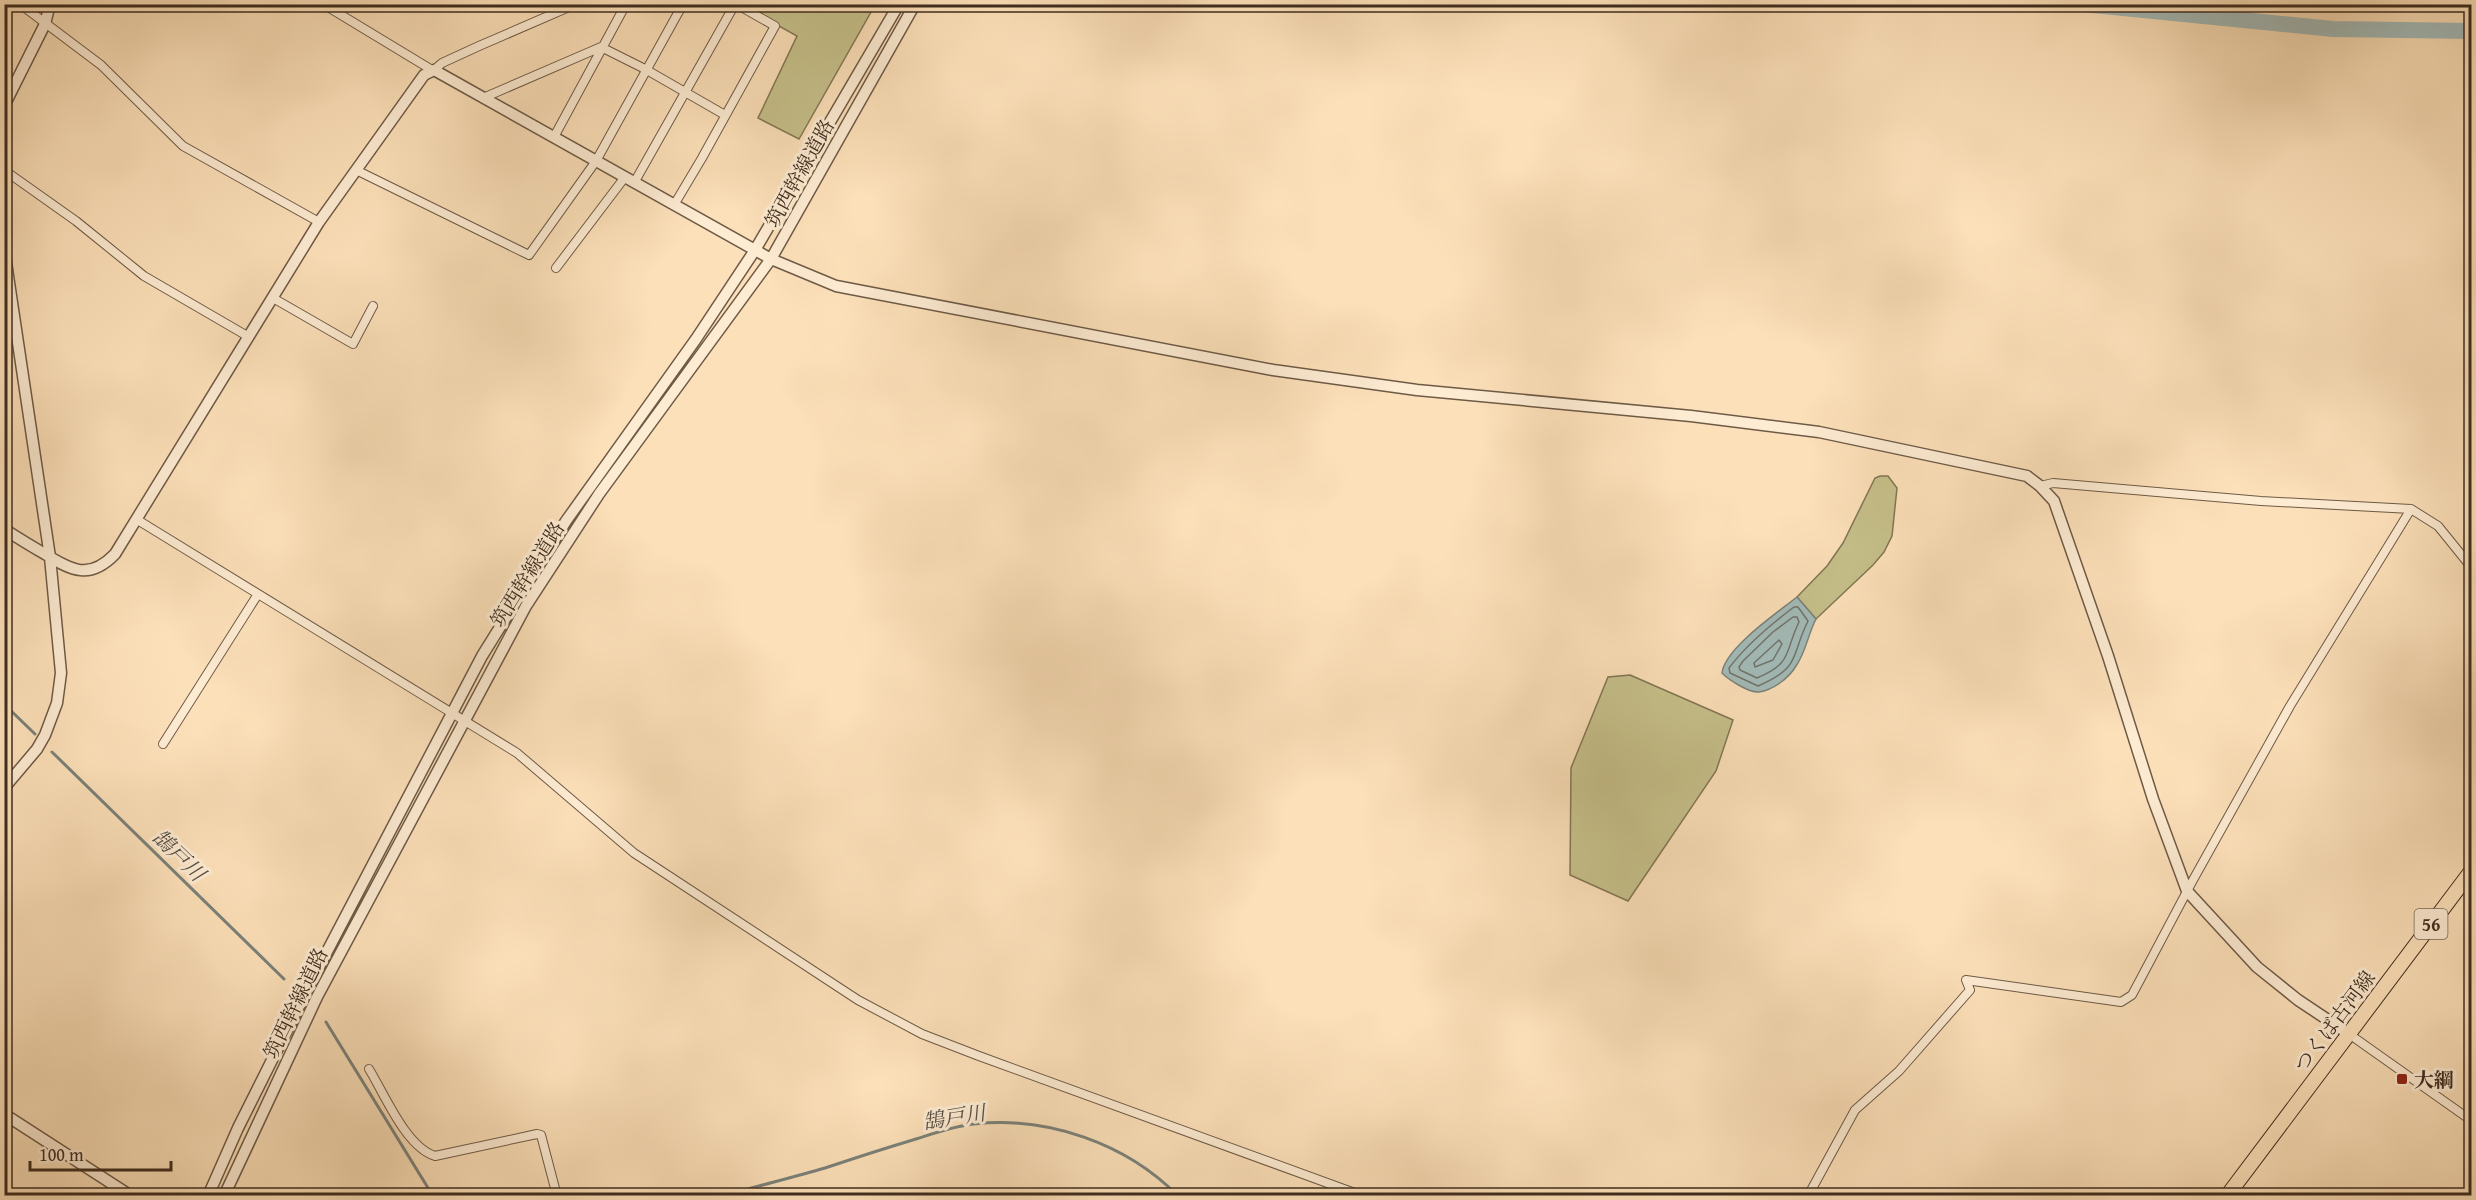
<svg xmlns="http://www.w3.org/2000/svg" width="2476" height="1200" viewBox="0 0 2476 1200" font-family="'Gentium Book Plus','Noto Serif JP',serif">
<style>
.green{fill:#c6c08a;stroke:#827654;stroke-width:1.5}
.water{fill:#a3bbb9;stroke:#7b827b;stroke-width:1.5}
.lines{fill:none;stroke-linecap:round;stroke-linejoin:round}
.shore{stroke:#70746c;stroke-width:1.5}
.stream{stroke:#7b827b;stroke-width:3}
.river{stroke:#a3bbb9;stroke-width:16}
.minor-casing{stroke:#6e5a46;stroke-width:10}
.tertiary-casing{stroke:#6e5a46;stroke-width:13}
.primary-casing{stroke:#3e2d1f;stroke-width:16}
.minor{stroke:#fdebd2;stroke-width:8}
.tertiary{stroke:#fdebd2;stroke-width:10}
.primary{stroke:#fce0b9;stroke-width:14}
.poi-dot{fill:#8f2418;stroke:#fdebd2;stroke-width:2}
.labels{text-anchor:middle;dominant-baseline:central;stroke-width:6;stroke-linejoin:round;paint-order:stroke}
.shield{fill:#fdebd2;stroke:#765;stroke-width:1.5}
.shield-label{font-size:18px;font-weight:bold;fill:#3e2d1f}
.street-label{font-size:20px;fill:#3e2d1f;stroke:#fdebd2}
.poi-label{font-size:20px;font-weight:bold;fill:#3e2d1f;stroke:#fdebd2;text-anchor:start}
.water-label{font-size:21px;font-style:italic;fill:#575046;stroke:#fdebd2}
</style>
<rect width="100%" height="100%" fill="#fce0b9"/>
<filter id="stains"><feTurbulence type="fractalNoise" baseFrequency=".00333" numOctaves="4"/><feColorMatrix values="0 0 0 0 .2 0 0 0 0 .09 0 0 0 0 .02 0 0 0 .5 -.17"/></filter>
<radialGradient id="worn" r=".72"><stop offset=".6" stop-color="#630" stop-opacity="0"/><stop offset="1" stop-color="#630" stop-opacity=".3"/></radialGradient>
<path class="green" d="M742,5H875L799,139L758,118L797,36Z
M1880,476H1888L1897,488L1892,536L1884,552L1873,565L1816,619L1797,597L1827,566L1843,543L1875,478Z
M1630,675L1733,720L1716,771L1628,901L1570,875L1571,768L1608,677Z"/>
<path class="water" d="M1797,597L1816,619C1808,634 1806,652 1796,666C1789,678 1773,690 1759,692C1749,693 1729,680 1722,673C1725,648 1777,613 1797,597Z"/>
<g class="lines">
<path class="shore" d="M1794,607H1798L1808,621C1790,657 1802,667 1758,686L1730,673L1729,668C1747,644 1770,625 1794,607Z
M1793,617H1797L1799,622C1784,653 1793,663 1757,678L1740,670L1739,667L1743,661L1773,632Z
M1779,640L1782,644L1773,660L1755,667L1754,663Z"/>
<path class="stream" d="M4,704L35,734
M52,752L284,979
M326,1022L433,1196
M723,1196C757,1186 791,1178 825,1168C855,1158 886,1148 916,1139C935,1133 954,1126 974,1124C1047,1116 1126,1143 1178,1196"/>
<path class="river" d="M2083,4L2333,29L2472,31"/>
<defs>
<path id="minor" d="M20,4L101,65L183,146L319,222
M323,4L432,70
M434,70L442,63L479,46L576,4
M483,98L601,47L645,69L725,115
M554,137L626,4
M4,170L76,221L144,276L249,337
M356,170L529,255L596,161L683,4
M634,183L735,4
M674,205L702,158L775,26L736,4
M556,268L625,177
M273,298L353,344L373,306
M2040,486L2053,483L2261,501L2411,509L2438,526L2472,568
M136,519L517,753L634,853L858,1000L922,1034L979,1056L1363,1196
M163,744L258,594
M2349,1034L2472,1121
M369,1069C385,1095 406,1147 435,1156L537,1134L541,1135L557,1196
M1810,1193L1821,1196
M1808,1196L1855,1110L1899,1071L1970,990L1966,980L2121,1002L2132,995L2193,880L2290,706L2411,509"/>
<path id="tertiary" d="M4,106L45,24L50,4
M4,249L50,557L61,673L57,703L45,735L37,749L4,788
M4,529C18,538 31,546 45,554C72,571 90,580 115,554L319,222L424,75L434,70L771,259L836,286L1273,370L1417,390L1691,416L1819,432L2027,476L2040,486L2054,501L2108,656L2153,799L2187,891L2257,967L2298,1000L2349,1034
M4,1114L131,1196
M208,1196L238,1128L309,986L482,656L566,521L696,339L755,250L899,4
M224,1196L317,997L526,606L599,494L771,259L915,4"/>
<path id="primary" d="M2227,1196L2472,870"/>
</defs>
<use href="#minor" class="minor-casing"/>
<use href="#tertiary" class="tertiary-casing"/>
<use href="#primary" class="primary-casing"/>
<use href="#minor" class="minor"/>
<use href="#tertiary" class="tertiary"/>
<use href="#primary" class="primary"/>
</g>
<rect class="poi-dot" x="2396" y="1073" width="12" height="12" rx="3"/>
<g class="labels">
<rect class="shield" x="2414.5" y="909" width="33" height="30" rx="4.5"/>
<g class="shield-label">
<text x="2431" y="924">56</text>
</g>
<g class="street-label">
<text transform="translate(799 173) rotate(-61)">筑西幹線道路</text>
<text transform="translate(527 574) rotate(-58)">筑西幹線道路</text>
<text transform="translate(295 1003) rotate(-64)">筑西幹線道路</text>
<text transform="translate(2334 1021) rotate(-53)">つくば古河線</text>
</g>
<g class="poi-label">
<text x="2414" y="1079">大綱</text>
</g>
<g class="water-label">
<text transform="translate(179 855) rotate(44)">鵠戸川</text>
<text transform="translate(954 1117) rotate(-9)">鵠戸川</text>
</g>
</g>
<rect width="2476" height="1200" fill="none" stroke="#fce0b9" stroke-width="24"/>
<rect x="6" y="6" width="2464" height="1188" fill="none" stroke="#3e2d1f" stroke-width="3"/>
<rect x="12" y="12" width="2452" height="1176" fill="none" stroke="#3e2d1f" stroke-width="1.5"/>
<path d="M30 1161v9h141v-9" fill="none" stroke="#3e2d1f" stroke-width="3"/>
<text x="39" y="1161" font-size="18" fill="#3e2d1f" stroke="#fdebd2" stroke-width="4.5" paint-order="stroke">100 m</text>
<rect width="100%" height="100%" filter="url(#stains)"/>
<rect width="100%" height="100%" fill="url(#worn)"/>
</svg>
